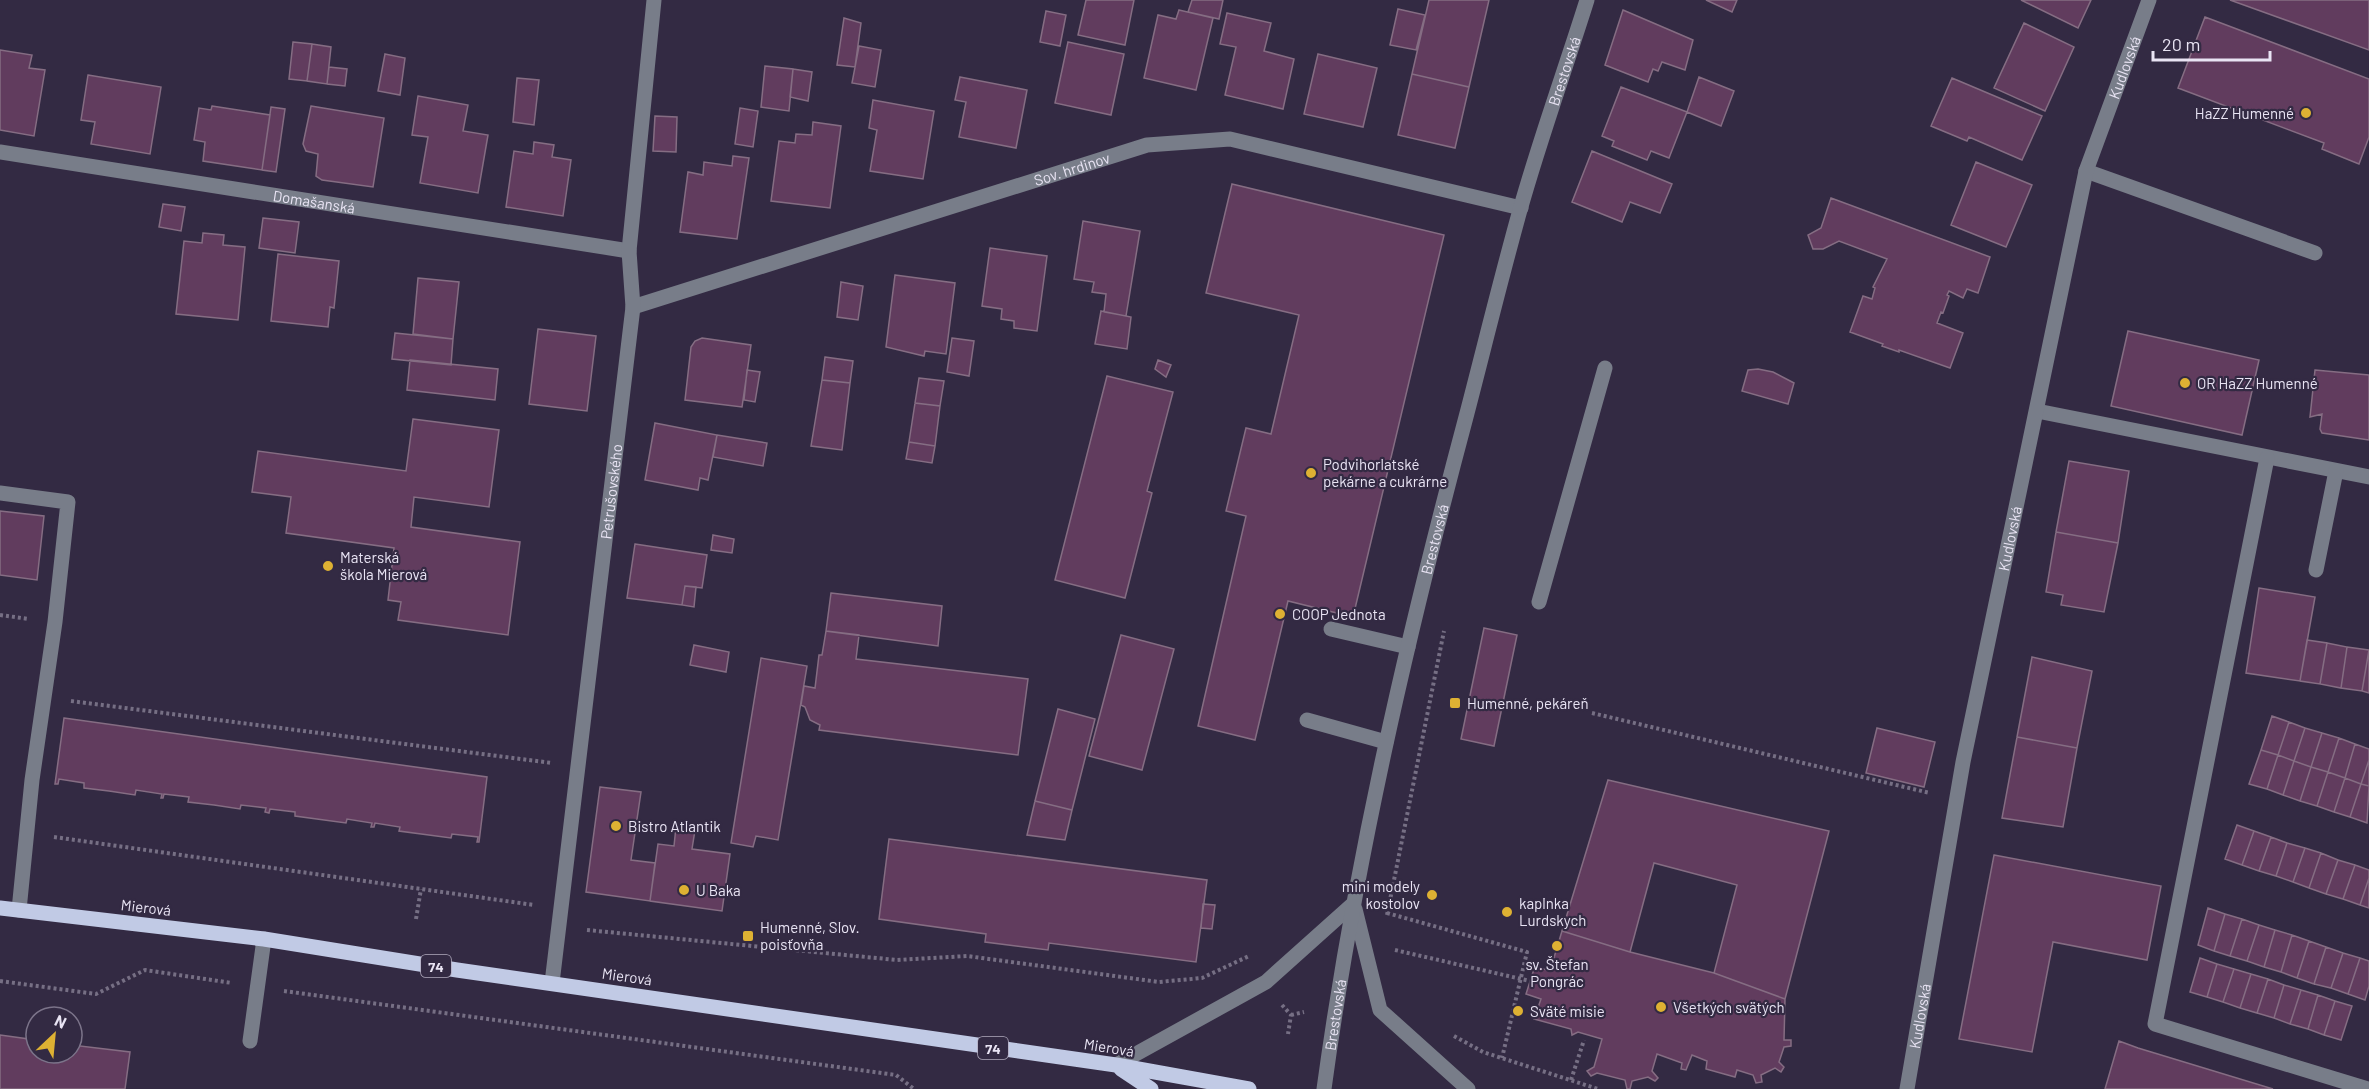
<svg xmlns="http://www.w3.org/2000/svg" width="2369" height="1089" viewBox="0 0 2369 1089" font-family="Barlow,sans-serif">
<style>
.building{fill:#613c5e;stroke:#856d83;stroke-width:1.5}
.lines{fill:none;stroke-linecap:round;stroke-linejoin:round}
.path{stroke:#766f84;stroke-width:4;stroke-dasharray:3 3;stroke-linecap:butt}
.minor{stroke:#787d89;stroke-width:15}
.major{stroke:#c1cae5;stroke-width:15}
.poi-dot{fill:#deb133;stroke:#332a43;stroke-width:2}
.labels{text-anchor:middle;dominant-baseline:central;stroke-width:4.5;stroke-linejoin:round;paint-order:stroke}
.shield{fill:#332a43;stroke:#b2acbf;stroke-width:1.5}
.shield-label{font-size:14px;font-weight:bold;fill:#e9e4f4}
.street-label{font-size:15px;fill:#e9e4f4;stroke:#332a43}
.poi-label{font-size:15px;fill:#e9e4f4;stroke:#332a43;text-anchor:start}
</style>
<rect width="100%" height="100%" fill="#332a43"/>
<path class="building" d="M1086,0H1134L1125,45L1078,35Z
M1192,0H1223L1219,19L1188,12Z
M1429,0H1489L1469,87L1412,74Z
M1706,0H1737L1732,12Z
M2021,0H2091L2078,28Z
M2230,0H2369V50Z
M1398,9L1425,15L1416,50L1390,45Z
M1179,10L1213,18L1196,90L1144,78L1158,15L1176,19Z
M1623,10L1693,40L1685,70L1662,62L1658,71L1653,69L1648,82L1605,65Z
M1046,11L1066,15L1060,46L1040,42Z
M1227,13L1271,23L1264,51L1294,59L1283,109L1225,95L1236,47L1220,44Z
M2205,17L2369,79V137L2359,164L2322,149L2324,143L2178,88Z
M844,18L861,23L855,67L837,65Z
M2024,23L2074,47L2045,111L1994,88Z
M293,42L312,44L307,81L289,79Z
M1068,42L1124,54L1111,115L1055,103Z
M312,44L331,47L327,84L307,81Z
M859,46L881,50L875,87L852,83Z
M0,50L32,55L29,68L45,70L34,136L0,130Z
M385,54L405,58L400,95L378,91Z
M1318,54L1377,68L1363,127L1304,114Z
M765,66L793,69L789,111L761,107Z
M329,67L347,69L345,86L327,84Z
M793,69L812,72L808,101L790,97Z
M1412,74L1469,87L1455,148L1398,135Z
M88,75L161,87L150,154L91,144L95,122L81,120Z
M960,77L1027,90L1016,148L959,137L966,102L955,100Z
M1699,77L1734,91L1721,126L1687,112Z
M517,78L539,80L534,125L513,122Z
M1952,78L2042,116L2022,160L1969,137L1967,141L1931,126Z
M1621,87L1687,112L1669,158L1651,151L1647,160L1612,146L1614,141L1602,136Z
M418,96L468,105L463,131L488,135L478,193L420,183L428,137L412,135Z
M873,100L934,111L923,179L870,171L877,130L869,128Z
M212,106L270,115L262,170L203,161L205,142L194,140L199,108L211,110Z
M311,106L384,118L373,187L322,180L316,176L318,154L306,151L303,144Z
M271,107L285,109L276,172L262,170Z
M740,108L758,111L753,147L735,144Z
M655,116L677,117L676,152L653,151Z
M813,122L841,126L830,208L771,201L779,141L795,143L796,134L812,135Z
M534,142L554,145L552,157L571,160L563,216L506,207L514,151L533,154Z
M1592,151L1672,184L1660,213L1630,202L1622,222L1572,202Z
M733,156L749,158L737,239L680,232L688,172L703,175L704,162L732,166Z
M1976,162L2032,185L2006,247L1951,225Z
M1232,184L1444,235L1353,617L1288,601L1255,740L1198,726L1246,516L1226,511L1246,428L1271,434L1299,315L1206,293Z
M1831,198L1990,257L1978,293L1967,289L1963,298L1949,291L1947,295L1949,296L1943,313L1941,312L1937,323L1963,333L1950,368L1899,350V352L1882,346L1883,344L1850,332L1863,296L1872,299L1875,288L1873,287L1887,259L1839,241L1823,249H1813L1808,235L1821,228Z
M163,204L185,207L181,231L159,227Z
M263,218L299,222L295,253L259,248Z
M1083,221L1140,231L1126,316L1104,312L1106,294L1092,292L1094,282L1074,279Z
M203,233L224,235L223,245L245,247L238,320L176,314L184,241L202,243Z
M990,248L1047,256L1037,331L1014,328V321L1001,319L1002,309L982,306Z
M278,254L339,261L334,308L330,307L328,327L271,321Z
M895,275L955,283L946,354L925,351L924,356L886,347Z
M418,278L459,282L453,339L413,334Z
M841,282L863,286L858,320L837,317Z
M1101,311L1131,317L1127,349L1095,344Z
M538,329L596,336L587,411L529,404Z
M2128,331L2259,360L2242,435L2111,406Z
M395,333L453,339L451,365L392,359Z
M702,338L751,345L742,407L685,400L691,347L695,341Z
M952,338L974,341L969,376L947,372Z
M825,357L853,361L850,383L822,380Z
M410,360L498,369L495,400L407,390Z
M1158,360L1171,365L1166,377L1155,369Z
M1758,369L1773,372L1794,383L1788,404L1742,391L1748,370Z
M747,370L760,372L755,402L744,400Z
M2315,370L2369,375V440L2322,433L2320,429L2322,414L2310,417Z
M1107,376L1173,392L1147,491L1152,493L1125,598L1055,580Z
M919,378L944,381L940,406L915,403Z
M822,380L850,383L842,450L811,446Z
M915,403L940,406L935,446L909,442Z
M413,419L499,430L489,507L414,497L411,527L520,542L508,635L398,620L401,602L388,600L394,548L286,533L291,497L252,492L258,451L406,471Z
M655,423L717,435L708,480L700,478L698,490L645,480Z
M717,435L767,443L763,466L713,457Z
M909,442L935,446L932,463L906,459Z
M2069,461L2129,471L2118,543L2056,532Z
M0,511L44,516L37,580L0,575Z
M2056,532L2118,543L2104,612L2061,605L2063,595L2046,592Z
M713,535L734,539L732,553L711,550Z
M635,544L707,555L702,588L685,586L682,605L627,598Z
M685,586L696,587L694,607L682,605Z
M2259,588L2315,597L2300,681L2246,673Z
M831,593L942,606L938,646L826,631Z
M1484,628L1517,635L1494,746L1461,739Z
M826,631L859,635L856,659L1028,679L1018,755L819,730L820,725L810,720L805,707L801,705L804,686L815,688L819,655H822Z
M1121,635L1174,649L1142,770L1089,756Z
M2307,640L2327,643L2320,684L2300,681Z
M2327,643L2347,647L2341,688L2320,684Z
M694,645L729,652L726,672L690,665Z
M2347,647L2369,650L2362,691L2341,688Z
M2369,650V693L2362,691Z
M2032,657L2092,671L2077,748L2017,737Z
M761,658L807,666L778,840L756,836L753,847L731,843Z
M1058,709L1095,719L1072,810L1035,801Z
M2272,716L2289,722L2278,755L2261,750Z
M64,718L487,777L479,842H477L478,837L452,834L451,838L399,831L400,827L375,823L374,827H371L372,823L347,819L346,823L295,816V812L270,809L269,813L265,812L266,808L241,805L240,809L214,805L188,802L189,797L164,794L163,798H161L162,794L136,790L135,795L109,791L84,788V783L59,779L58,784H55Z
M2289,722L2305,728L2294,761L2278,755Z
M1877,728L1935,742L1924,787L1866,773Z
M2305,728L2322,733L2311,767L2294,761Z
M2322,733L2339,738L2328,772L2311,767Z
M2017,737L2077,748L2063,827L2002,818Z
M2339,738L2355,744L2345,778L2328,772Z
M2355,744L2369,749V760L2361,784L2345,778Z
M2261,750L2278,755L2267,789L2249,784Z
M2278,755L2294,761L2283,795L2267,789Z
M2369,760V786L2361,784Z
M2294,761L2311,767L2300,801L2283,795Z
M2311,767L2328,772L2317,806L2300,801Z
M2328,772L2345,778L2334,812L2317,806Z
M2345,778L2361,784L2350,817L2334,812Z
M1608,780L1829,831L1785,999L1714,973L1737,885L1654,863L1630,952L1562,931Z
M2361,784L2369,786L2367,823L2350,817Z
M600,787L641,792L631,860L655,863L650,901L586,892Z
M1035,801L1072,810L1065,840L1027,835Z
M2237,825L2254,831L2242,865L2225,859Z
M676,827L695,830L692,849L730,854L722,911L650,901L658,844L674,846Z
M2254,831L2271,837L2259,871L2242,865Z
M2271,837L2287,843L2276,876L2259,871Z
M889,839L1207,880L1196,962L1049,943L1048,950L985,942L986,934L879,919Z
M2287,843L2305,848L2293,882L2276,876Z
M2305,848L2321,853L2309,888L2293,882Z
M2321,853L2338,860L2326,894L2309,888Z
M1994,855L2161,886L2147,960L2053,942L2032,1052L1959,1039Z
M2338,860L2355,865L2343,899L2326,894Z
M2355,865L2369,870V878L2360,905L2343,899Z
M2369,878V908L2360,905Z
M1203,904L1215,905L1212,929L1201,928Z
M2208,908L2225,914L2214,951L2198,945Z
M2225,914L2242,919L2230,956L2214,951Z
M2242,919L2259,925L2247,961L2230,956Z
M2259,925L2275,930L2264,967L2247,961Z
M2275,930L2292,935L2281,972L2264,967Z
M1562,931L1630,952L1714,973L1785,999L1784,1040H1791V1046L1784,1047L1779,1062L1784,1067L1781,1072L1775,1068L1761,1075L1762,1082L1756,1083L1753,1075L1737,1070L1735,1077L1706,1069L1707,1061L1692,1055L1686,1070L1681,1069L1682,1063L1657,1054L1652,1071L1658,1078L1655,1081L1648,1077L1632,1081L1630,1089H1627L1625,1080L1597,1073L1591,1076L1587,1071L1594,1067L1602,1039L1578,1032L1572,1035L1571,1029L1534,1019L1541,999L1526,994L1535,966L1550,971Z
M2292,935L2309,941L2297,978L2281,972Z
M2309,941L2326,947L2314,984L2297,978Z
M2326,947L2343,953L2331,988L2314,984Z
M2343,953L2360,958L2348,994L2331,988Z
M2200,958L2217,964L2207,997L2190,992Z
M2360,958L2369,961V986L2365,1000L2348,994Z
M2217,964L2234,969L2223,1002L2207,997Z
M2234,969L2251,974L2240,1008L2223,1002Z
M2251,974L2268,979L2257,1013L2240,1008Z
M2268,979L2284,985L2274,1018L2257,1013Z
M2284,985L2301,990L2290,1024L2274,1018Z
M2301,990L2318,995L2308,1029L2290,1024Z
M2318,995L2335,1001L2324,1035L2308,1029Z
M2335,1001L2352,1006L2341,1040L2324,1035Z
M0,1035L36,1040V1053H72V1045L130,1052L125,1089H0Z
M2119,1041L2138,1048L2273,1089H2105Z"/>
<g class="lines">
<path class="path" d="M0,615L29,619
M71,701L552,763
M1592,713L1930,793
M54,837L534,905
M1387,913L1527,952L1502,1058
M1387,915L1444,631
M416,919L421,889
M587,930L897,960L967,956L1159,982L1202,978L1249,956
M1395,950L1530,981
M0,981L96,994L145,970L232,983
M284,991L896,1075L914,1089
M1282,1005L1291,1015L1288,1034
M1291,1015L1304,1012
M1454,1036L1483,1052L1598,1089
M1571,1080L1584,1040"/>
<g class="minor">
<path id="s1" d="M0,152L629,251"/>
<path d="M2086,171L2315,253"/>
<path id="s2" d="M633,307L1147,145L1230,139L1521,208"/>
<path d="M2037,411L2369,477"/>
<path d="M2267,458L2155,1024L2368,1089"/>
<path d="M0,493L68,502L55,622L32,780L19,910"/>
<path d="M2316,570L2336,471"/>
<path d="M1539,602L1605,368"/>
<path d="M1331,629L1408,647"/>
<path d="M1307,720L1386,742"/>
<path d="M1355,909L1380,1010L1468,1089"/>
<path id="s3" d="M552,983L633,307L629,251L654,0"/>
<path d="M250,1041L264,939"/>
<path d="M1116,1065L1266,982L1353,904"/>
<path id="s4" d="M1324,1089C1355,862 1407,638 1466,417C1484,348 1501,278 1520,210C1540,139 1565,70 1587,0"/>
<path id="s5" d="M1907,1089L1963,762L2086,171L2149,0"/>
</g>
<path class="major" d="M0,908L264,939L457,970L1116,1065L1249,1089
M1121,1069L1151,1089"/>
</g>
<g class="poi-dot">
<circle cx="2306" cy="113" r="6"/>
<circle cx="2185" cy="383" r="6"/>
<circle cx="1311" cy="473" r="6"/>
<circle cx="328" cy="566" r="6"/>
<circle cx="1280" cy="614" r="6"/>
<rect x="1449" y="697" width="12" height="12" rx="3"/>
<circle cx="616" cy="826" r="6"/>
<circle cx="684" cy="890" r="6"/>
<circle cx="1432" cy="895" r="6"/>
<circle cx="1507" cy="912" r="6"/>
<rect x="742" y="930" width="12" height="12" rx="3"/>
<circle cx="1557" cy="946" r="6"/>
<circle cx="1661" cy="1007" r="6"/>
<circle cx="1518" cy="1011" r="6"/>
</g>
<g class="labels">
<g class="shield">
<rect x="421" y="955" width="30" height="22" rx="4.5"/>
<rect x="978" y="1037" width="30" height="22" rx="4.5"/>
</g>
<g class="shield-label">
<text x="436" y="966">74</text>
<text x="993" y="1048">74</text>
</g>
<g class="street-label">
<text stroke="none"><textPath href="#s5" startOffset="1046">Kudlovská</textPath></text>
<text stroke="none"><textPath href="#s4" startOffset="1047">Brestovská</textPath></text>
<text stroke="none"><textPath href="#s2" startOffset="460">Sov. hrdinov</textPath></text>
<text stroke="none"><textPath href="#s1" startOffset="318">Domašanská</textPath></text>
<text stroke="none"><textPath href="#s3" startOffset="495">Petrušovského</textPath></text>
<text stroke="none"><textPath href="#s4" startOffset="561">Brestovská</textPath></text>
<text stroke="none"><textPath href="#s5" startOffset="560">Kudlovská</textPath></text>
<text transform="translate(146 907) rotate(7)">Mierová</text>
<text transform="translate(627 976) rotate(8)">Mierová</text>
<text stroke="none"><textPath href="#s4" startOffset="75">Brestovská</textPath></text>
<text stroke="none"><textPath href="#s5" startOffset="74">Kudlovská</textPath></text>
<text transform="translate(1109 1047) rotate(9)">Mierová</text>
</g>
<g class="poi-label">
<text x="2294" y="113" text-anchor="end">HaZZ Humenné</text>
<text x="2197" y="383">OR HaZZ Humenné</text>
<text x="1323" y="464">Podvihorlatské<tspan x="1323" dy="17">pekárne a cukrárne</tspan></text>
<text x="340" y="557">Materská<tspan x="340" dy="17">škola Mierová</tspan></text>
<text x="1292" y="614">COOP Jednota</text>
<text x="1467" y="703">Humenné, pekáreň</text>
<text x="628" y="826">Bistro Atlantik</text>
<text x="1420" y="886" text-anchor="end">mini modely<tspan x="1420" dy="17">kostolov</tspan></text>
<text x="696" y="890">U Baka</text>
<text x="1519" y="903">kaplnka<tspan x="1519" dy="17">Lurdskych</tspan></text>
<text x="760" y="927">Humenné, Slov.<tspan x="760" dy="17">poisťovňa</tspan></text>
<text x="1557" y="964" text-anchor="middle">sv. Štefan<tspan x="1557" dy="17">Pongrác</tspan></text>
<text x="1673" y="1007">Všetkých svätých</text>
<text x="1530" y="1011">Sväté misie</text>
</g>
</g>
<g transform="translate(54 1035) rotate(26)"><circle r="28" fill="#332a43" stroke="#7c748a" stroke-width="1.5"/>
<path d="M0-4.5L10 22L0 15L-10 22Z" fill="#deb133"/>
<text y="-9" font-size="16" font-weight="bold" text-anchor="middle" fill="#e9e4f4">N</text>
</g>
<path d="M2153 51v9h117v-9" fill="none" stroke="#e9e4f4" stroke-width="3"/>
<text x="2162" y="51" font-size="18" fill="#e9e4f4" stroke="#332a43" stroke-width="4.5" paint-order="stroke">20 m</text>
</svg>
